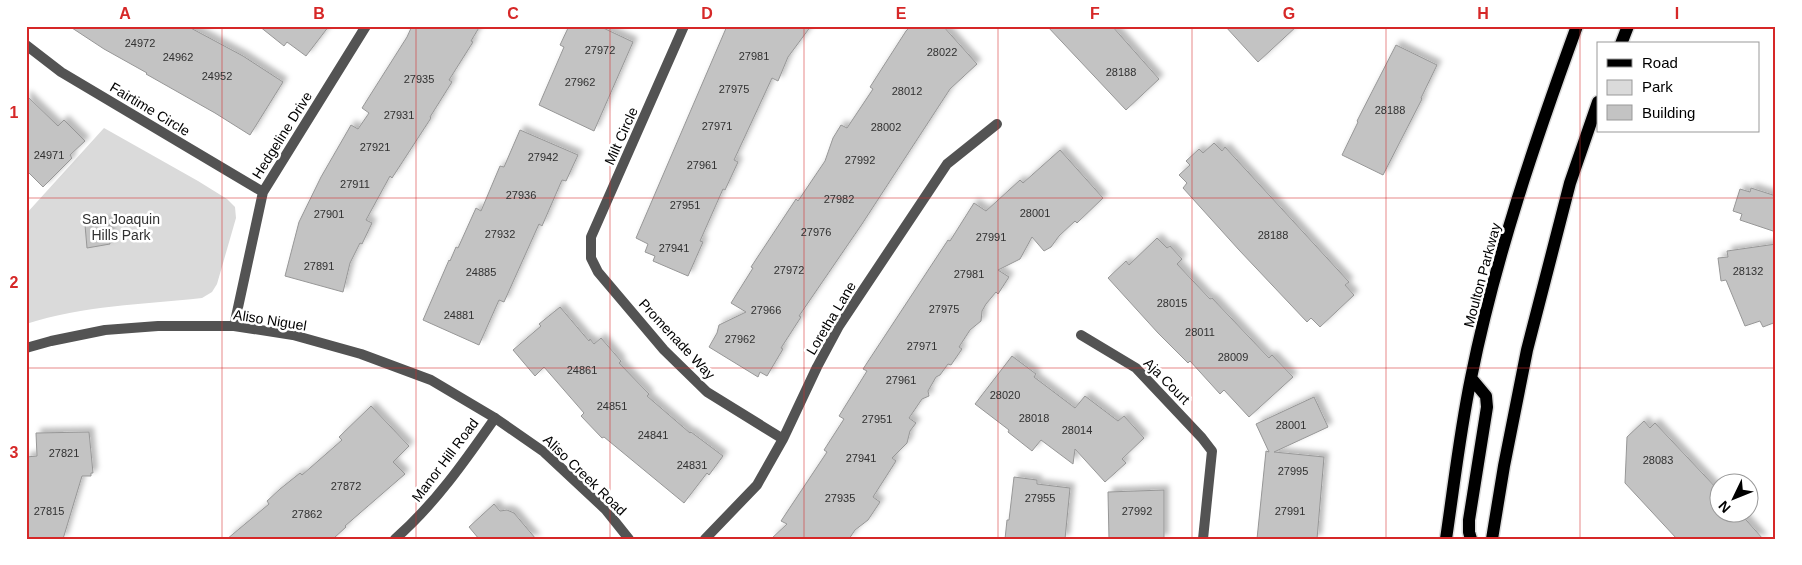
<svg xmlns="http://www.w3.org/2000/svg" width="1802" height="565" viewBox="0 0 1802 565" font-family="Helvetica,sans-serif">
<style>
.green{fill:#dadada}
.building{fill:#c3c3c3;stroke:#979797;filter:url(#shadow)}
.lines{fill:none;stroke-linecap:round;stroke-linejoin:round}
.primary-casing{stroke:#dbdbdb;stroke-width:15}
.minor{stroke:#535353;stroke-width:10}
.tertiary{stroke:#535353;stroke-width:10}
.primary{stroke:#000;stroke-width:12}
.grid{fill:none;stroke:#d62828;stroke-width:1;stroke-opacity:0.55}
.labels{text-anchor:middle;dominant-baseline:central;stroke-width:5;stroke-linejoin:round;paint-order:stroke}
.number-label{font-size:11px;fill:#313131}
.street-label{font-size:14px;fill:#000;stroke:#fff}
.park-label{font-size:14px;fill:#313131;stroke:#fff}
.neatline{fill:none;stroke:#d62828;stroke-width:2}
.grid-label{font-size:16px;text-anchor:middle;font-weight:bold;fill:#d62828}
</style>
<defs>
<filter id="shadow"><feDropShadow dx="4.5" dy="-4.5" stdDeviation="2.5" flood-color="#0004"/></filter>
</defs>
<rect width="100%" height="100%" fill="#fff"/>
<path class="green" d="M104,128L198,181L227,199L235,207L236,218L217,284L212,292L202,298C142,305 84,305 26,324V214Z"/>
<path class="building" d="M69,26H187L243,56L283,82L250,135L215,113L146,74L147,73L104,49Z
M259,26H329L306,56L287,42L284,46Z
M412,26H480L471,41L473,42L449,80L452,82L430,117L431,118L392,178L390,176L366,220L372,223L362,244L360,243L350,263L343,292L285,276L299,222L321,177L351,125L358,129L369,113L362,108L407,37Z
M569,26H599L633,42L594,131L539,105L564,47L560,45Z
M727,26H811L788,57L778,81L772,78L734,160L738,162L725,190L723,189L700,241L703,242L688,276L653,261L655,256L645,252L648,244L636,238Z
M911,26H943L977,64L950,89L862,224L799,316L801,317L781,348L783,349L767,376L760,372L758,377L709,347L717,333L719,325L746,312L731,303L753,268L751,267L796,199L798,201L825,161L833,138L841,125L847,128L873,89L870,87L906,31Z
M1047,26H1112L1159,79L1126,110Z
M1225,26H1297L1258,62Z
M1396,45L1437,65L1421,98L1422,99L1383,175L1342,155L1358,122L1357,121Z
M26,95L58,126L64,120L85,141L70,155L72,158L43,187L26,170Z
M520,130L578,155L566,181L562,180L542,226L539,224L504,302L499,300L479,345L423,320L449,260L450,261L456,247L458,248L476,208L481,211L500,166L504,167Z
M1214,143L1222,151L1225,147L1349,282L1345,285L1354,295L1320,327L1311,318L1307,322L1239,250L1183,188L1187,183L1179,175L1190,165L1186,161L1199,149L1203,153Z
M1060,150L1103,198L1077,223L1075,221L1059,236L1051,247L1044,251L1032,237L1020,259L998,270L1009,277L998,294L996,292L986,304L982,311L981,321L970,330L959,347L962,349L951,365L948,364L940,375L936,377L928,391L929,396L922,399L909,418L916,423L910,431L907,443L892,458L896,461L873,497L880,502L868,520L855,530L849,539H771L787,524L781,521L827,452L824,450L844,419L839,416L867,371L863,369L948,240L950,241L974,203L986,211L1020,180L1023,183Z
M1751,188L1776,196V232L1740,220L1742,214L1733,211L1740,189L1750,192Z
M108,222L110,244L87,248L85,225Z
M1157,238L1167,248L1170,246L1182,259L1177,264L1210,299L1212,298L1269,358L1272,355L1293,377L1249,417L1224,390L1220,394L1190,361L1188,363L1158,333L1108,278L1126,261L1129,265Z
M1776,244V322L1763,327L1760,321L1745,326L1726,280L1721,281L1718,258L1728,257L1727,251Z
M560,307L589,341L590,339L594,344L601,338L621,361L619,363L649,394L647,396L690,433L691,432L723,456L709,475L707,473L684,503L604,437L602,438L581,416L584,413L544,367L535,376L513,350L541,326L539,324Z
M1012,356L1036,374L1034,377L1075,408L1085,396L1118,421L1124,416L1144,438L1122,459L1126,463L1105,482L1075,449L1073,464L1041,440L1032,451L1008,432L1009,430L975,404Z
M1314,397L1328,427L1274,452L1324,457L1317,539H1257L1266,451L1269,452L1256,424Z
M371,406L409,446L393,462L405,474L345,526L346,527L333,539H227L269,504L267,501L280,489L300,473L302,475L342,440L339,437Z
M1644,421L1650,428L1655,423L1720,492V512H1739L1763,539H1677L1625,483L1627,437Z
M89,432L93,473H91V476H82L63,539H26V457L37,456L36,433Z
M1014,477L1037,480V484L1070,488L1065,539H1005L1007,520H1009Z
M1164,490V539H1109L1108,492Z
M494,504L500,511L507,510L514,513L536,539H479L469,527Z"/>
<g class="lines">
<defs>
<path id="primary" d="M1621,44L1628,26
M1471,378L1486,396L1487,407L1469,520V532L1471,539
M1446,539C1454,485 1460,431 1471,378C1495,258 1535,141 1577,26
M1492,539L1504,466L1527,350L1570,183L1598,102"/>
</defs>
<use href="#primary" class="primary-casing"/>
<path class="minor" d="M684,26L591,237V258L598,272L664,350L707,392L783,439
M26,45L61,72L263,192
M234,326L263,192L366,26
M1081,335L1136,368L1202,438L1212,451L1203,539
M395,539C435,504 465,461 495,418
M705,539L757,485L783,439L817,367L839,326L947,164L997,124"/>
<path class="tertiary" d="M26,348L51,341L105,330L158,326H234L293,335L361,354L431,380L495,418L544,452L605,509L629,539"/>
<use href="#primary" class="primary"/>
</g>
<path class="grid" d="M222,26V539M416,26V539M610,26V539M804,26V539M998,26V539M1192,26V539M1386,26V539M1580,26V539M26,198H1776M26,368H1776"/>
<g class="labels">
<g class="number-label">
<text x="140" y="43">24972</text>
<text x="600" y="50">27972</text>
<text x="942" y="52">28022</text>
<text x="754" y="56">27981</text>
<text x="178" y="57">24962</text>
<text x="1121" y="72">28188</text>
<text x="217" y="76">24952</text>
<text x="419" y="79">27935</text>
<text x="580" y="82">27962</text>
<text x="734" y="89">27975</text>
<text x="907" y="91">28012</text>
<text x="1390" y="110">28188</text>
<text x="399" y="115">27931</text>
<text x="717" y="126">27971</text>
<text x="886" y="127">28002</text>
<text x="375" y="147">27921</text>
<text x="49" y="155">24971</text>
<text x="543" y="157">27942</text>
<text x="860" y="160">27992</text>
<text x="702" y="165">27961</text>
<text x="355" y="184">27911</text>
<text x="521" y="195">27936</text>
<text x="839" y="199">27982</text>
<text x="685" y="205">27951</text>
<text x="1035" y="213">28001</text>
<text x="329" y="214">27901</text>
<text x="816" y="232">27976</text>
<text x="500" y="234">27932</text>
<text x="1273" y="235">28188</text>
<text x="991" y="237">27991</text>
<text x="674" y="248">27941</text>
<text x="319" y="266">27891</text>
<text x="789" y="270">27972</text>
<text x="1748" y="271">28132</text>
<text x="481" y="272">24885</text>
<text x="969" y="274">27981</text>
<text x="1172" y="303">28015</text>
<text x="944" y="309">27975</text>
<text x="766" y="310">27966</text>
<text x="459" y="315">24881</text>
<text x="1200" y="332">28011</text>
<text x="740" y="339">27962</text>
<text x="922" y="346">27971</text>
<text x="1233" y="357">28009</text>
<text x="582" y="370">24861</text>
<text x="901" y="380">27961</text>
<text x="1005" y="395">28020</text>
<text x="612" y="406">24851</text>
<text x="1034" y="418">28018</text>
<text x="877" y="419">27951</text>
<text x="1291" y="425">28001</text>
<text x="1077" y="430">28014</text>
<text x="653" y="435">24841</text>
<text x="64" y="453">27821</text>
<text x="861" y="458">27941</text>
<text x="1658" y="460">28083</text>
<text x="692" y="465">24831</text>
<text x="1293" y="471">27995</text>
<text x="346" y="486">27872</text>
<text x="840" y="498">27935</text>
<text x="1040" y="498">27955</text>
<text x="49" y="511">27815</text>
<text x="1137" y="511">27992</text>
<text x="1290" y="511">27991</text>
<text x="307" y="514">27862</text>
</g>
<g class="street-label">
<text transform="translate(150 109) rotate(31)">Fairtime Circle</text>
<text transform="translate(282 135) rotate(-58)">Hedgeline Drive</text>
<text transform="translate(621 136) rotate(-66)">Milt Circle</text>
<text transform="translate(1482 275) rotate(-75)">Moulton Parkway</text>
<text transform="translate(831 318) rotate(-59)">Loretha Lane</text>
<text transform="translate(270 320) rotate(9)">Aliso Niguel</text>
<text transform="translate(677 339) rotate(47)">Promenade Way</text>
<text transform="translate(1167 381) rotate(45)">Aja Court</text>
<text transform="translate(445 460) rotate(-53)">Manor Hill Road</text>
<text transform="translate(585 475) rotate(44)">Aliso Creek Road</text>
</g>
<g class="park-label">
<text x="121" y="219">San Joaquin<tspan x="121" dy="16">Hills Park</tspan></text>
</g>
</g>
<rect width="1802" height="565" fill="none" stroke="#ffffff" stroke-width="55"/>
<rect x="1597" y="42" width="162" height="90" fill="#ffffff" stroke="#999999"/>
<rect x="1607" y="59" width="25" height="8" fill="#000000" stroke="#999999"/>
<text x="1642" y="68" font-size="15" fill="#000000">Road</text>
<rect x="1607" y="80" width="25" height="15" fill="#dadada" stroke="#999999"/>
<text x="1642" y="92" font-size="15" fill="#000000">Park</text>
<rect x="1607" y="105" width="25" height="15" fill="#c3c3c3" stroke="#999999"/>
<text x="1642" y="118" font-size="15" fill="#000000">Building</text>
<g transform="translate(1734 498) rotate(227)"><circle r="24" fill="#ffffff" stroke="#999999"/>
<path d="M0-4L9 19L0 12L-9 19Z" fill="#000000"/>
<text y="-8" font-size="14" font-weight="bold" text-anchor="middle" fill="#000000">N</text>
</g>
<rect x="28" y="28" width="1746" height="510" class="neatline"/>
<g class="grid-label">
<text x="125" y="19">A</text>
<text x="319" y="19">B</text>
<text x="513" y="19">C</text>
<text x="707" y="19">D</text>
<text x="901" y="19">E</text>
<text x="1095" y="19">F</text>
<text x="1289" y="19">G</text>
<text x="1483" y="19">H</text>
<text x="1677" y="19">I</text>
<text x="14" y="118">1</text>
<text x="14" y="288">2</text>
<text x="14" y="458">3</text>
</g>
</svg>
